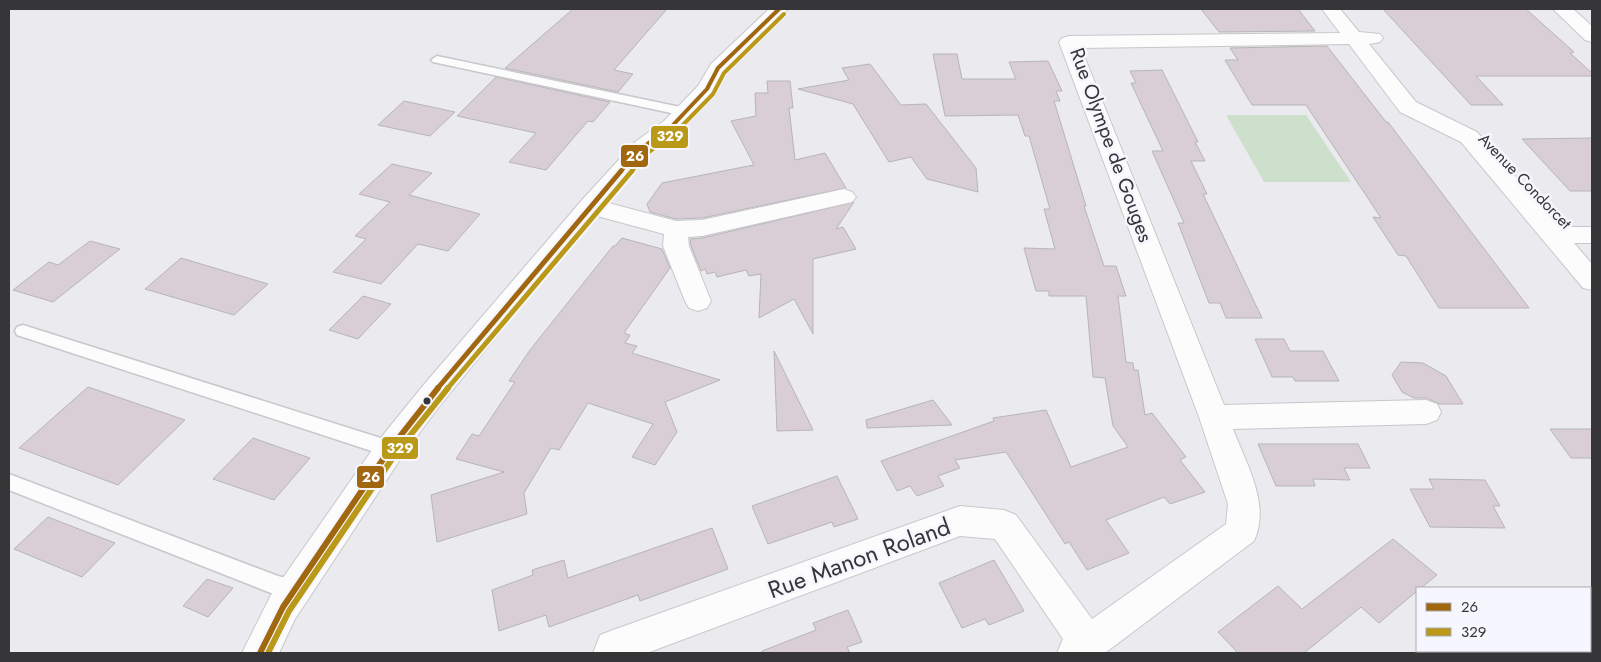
<svg xmlns="http://www.w3.org/2000/svg" width="1601" height="662" viewBox="0 0 1601 662" font-family="Jost,sans-serif">
<style>
.green{fill:#cde0cb}
.building{fill:#d9ced6;stroke:#b6b5b7}
.lines{fill:none;stroke-linecap:round;stroke-linejoin:round}
.service-casing{stroke:#c8c8cb;stroke-width:3}
.minor-casing{stroke:#c8c8cb;stroke-width:2}
.tertiary-casing{stroke:#c8c8cb;stroke-width:2}
.service{fill:#fcfcfd;fill-rule:evenodd}
.minor{fill:#fcfcfd;fill-rule:evenodd}
.tertiary{fill:#fcfcfd;fill-rule:evenodd}
.bus-1-far2-casing{stroke:#f6f6fe;stroke-width:6}
.bus-1-far1-casing{stroke:#f6f6fe;stroke-width:9}
.bus-1-casing{stroke:#f6f6fe;stroke-width:10}
.bus-2-far2-casing{stroke:#f6f6fe;stroke-width:6}
.bus-2-far1-casing{stroke:#f6f6fe;stroke-width:9}
.bus-2-casing{stroke:#f6f6fe;stroke-width:10}
.bus-1-far2{stroke:#a0670f;stroke-width:4}
.bus-1-far1{stroke:#a0670f;stroke-width:5}
.bus-1{stroke:#a0670f;stroke-width:6}
.bus-2-far2{stroke:#b99917;stroke-width:4}
.bus-2-far1{stroke:#b99917;stroke-width:5}
.bus-2{stroke:#b99917;stroke-width:6}
.bus-dot{fill:#363639;stroke:#f6f6fe;stroke-width:2}
.labels{text-anchor:middle;dominant-baseline:central;stroke-width:5;stroke-linejoin:round;paint-order:stroke}
.far-street-label{font-size:16px;fill:#363639;stroke:#f6f6fe}
.street-label{font-size:20px;fill:#363639;stroke:#f6f6fe}
.near-street-label{font-size:24px;fill:#363639;stroke:#f6f6fe}
.line-badge{stroke:#f6f6fe;stroke-width:2}
.badge-label{font-size:14px;text-anchor:middle;font-weight:bold;fill:#fff}
</style>
<rect width="100%" height="100%" fill="#eaeaef"/>
<path class="green" d="M1226,115H1306L1351,182H1264Z"/>
<path class="building" d="M573,9H667L614,70L633,74L618,92L505,68Z
M1201,9H1298L1315,31L1219,32Z
M1383,9H1526L1574,52L1570,53L1592,73V76H1476L1503,105H1471Z
M1327,46L1386,122H1388L1529,308H1439L1406,256L1398,255L1373,217L1381,218L1306,105H1252L1225,60H1238L1230,48Z
M933,54H957L962,79H1016L1009,62L1048,61L1062,91H1056L1060,101H1054L1086,206H1084L1104,266H1116L1126,296H1118L1126,362L1133,363L1134,370H1138L1145,415L1152,413L1186,457L1180,460L1205,492L1170,504L1164,497L1106,520L1129,553L1087,570L1069,542L1065,544L1006,452L955,460L960,468L938,476L944,486L917,496L910,486L897,491L881,461L994,421L993,418L1046,410L1071,467L1128,447L1113,426L1105,378L1093,377L1086,296H1049V291H1036L1024,248L1055,249L1044,209H1050L1029,136H1025L1018,115L945,116Z
M870,64L901,105L926,104L976,168L978,192L927,179L911,157L889,162L853,104L798,89L849,80L842,68Z
M1162,70L1198,142H1195L1205,161H1191L1207,194H1203L1262,318H1226L1220,303H1209L1178,223H1184L1152,151H1163L1131,83H1136L1130,71Z
M496,77L610,102L593,122L588,121L546,170L509,162L536,133L457,116Z
M767,81H790L793,108H789L795,160L825,153L846,188L702,218L676,219L650,212L647,204L662,183L754,165L731,121L756,116L755,93H768Z
M404,101L455,112L430,136L378,125Z
M1592,138V191H1570L1522,139Z
M392,164L432,173L409,195L480,214L448,251L418,244L381,284L333,272L366,239L355,236L390,202L359,194Z
M854,202L836,229L843,227L856,249L813,259V334L794,299L759,318L761,274L749,276L746,270L717,277L715,272L707,274L705,269L701,271L691,246L690,239L702,238Z
M622,238L662,249L670,268L624,333L630,335L625,343L637,346L632,353L720,380L665,402L677,432L655,465L632,457L653,424L588,403L559,450L551,448L524,493L527,514L437,542L431,495L504,472L456,459L472,434L479,436L515,382L509,381L530,350L613,246H615Z
M90,241L120,249L53,302L13,290L49,262L58,265Z
M181,258L268,284L234,315L145,289Z
M363,296L391,304L358,339L329,330Z
M1255,339H1284L1290,351H1323L1339,381H1295L1293,377H1272Z
M774,351L813,430L777,431Z
M1401,362L1423,363L1446,376L1463,404H1439L1427,398H1414L1402,392L1392,375Z
M88,387L185,420L118,485L19,448Z
M933,400L952,425L867,428L866,420Z
M1550,429H1592V458H1571Z
M253,438L310,458L274,500L213,479Z
M1258,444H1358L1370,468H1344L1350,480L1313,479L1315,486H1276Z
M837,476L858,519L834,527L832,522L768,544L752,506Z
M1429,479L1485,480L1500,506H1493L1505,528L1430,527L1410,489H1434Z
M48,517L58,521L115,543L82,577L14,549Z
M712,528L728,569L640,601L638,595L549,627L546,615L499,631L492,590L533,575L532,570L564,560L568,578Z
M1393,539L1437,575L1421,588H1417V591L1379,623L1361,607L1304,653H1238L1218,632L1278,586L1302,609Z
M994,560L1024,611L989,625L985,619L962,628L939,583Z
M207,579L233,588L208,617L183,606Z
M848,610L862,642L847,647L850,653H762V651L816,630L813,623Z"/>
<g class="lines">
<defs>
<path id="service" d="M437,56L685,108L691,112L685,116L433,62L431,60Z
M23,325L390,441L396,444L399,449L396,454L390,457L17,335L15,331L17,327Z
M9,474L278,576L302,582L305,589L302,596L295,599L271,593L9,490Z"/>
<path id="minor" d="M1322,9H1340L1359,32L1380,34L1383,38L1380,42L1369,44L1416,102L1477,132L1559,227H1592V243H1574L1592,264V290L1583,288L1461,142L1400,112L1349,44L1081,48L1224,405L1426,400L1437,404L1441,412L1437,420L1426,424L1233,429C1246,463 1271,505 1254,541L1105,653H1057L1063,639L995,539L960,536L647,653H593L600,635L613,630L960,506L1004,510L1016,515L1092,619L1226,524L1228,504L1199,417L1059,42L1062,38L1069,36L1340,33Z
M1553,9H1573L1592,26V42L1585,40Z
M844,189L852,192L856,197L852,202L702,236L688,237L689,246L711,301L707,308L698,311L689,308L685,301L663,246L664,234L582,212L578,206L582,200L590,198L676,221L702,220Z"/>
<path id="tertiary" d="M769,9H788L727,71L714,93L680,131L651,152L598,212L441,404L401,458L307,601L295,619L279,653H242L271,595L379,440L421,388L582,200L635,142L664,121L698,86L711,64Z"/>
</defs>
<use href="#service" class="service-casing"/>
<use href="#minor" class="minor-casing"/>
<use href="#tertiary" class="tertiary-casing"/>
<use href="#service" class="service"/>
<use href="#minor" class="minor"/>
<use href="#tertiary" class="tertiary"/>
<defs>
<path id="bus-1-far2" d="M620,172L643,147L672,126L707,89L718,68L779,9"/>
<path id="bus-1-far1" d="M437,389L621,171"/>
<path id="bus-1" d="M260,653L283,607L390,449L438,388"/>
<path id="bus-2-far2" d="M631,172L648,153L677,131L713,94L724,73L784,14"/>
<path id="bus-2-far1" d="M447,389L632,171"/>
<path id="bus-2" d="M268,653L289,611L396,453L448,388"/>
</defs>
<use href="#bus-1-far2" class="bus-1-far2-casing"/>
<use href="#bus-1-far1" class="bus-1-far1-casing"/>
<use href="#bus-1" class="bus-1-casing"/>
<use href="#bus-2-far2" class="bus-2-far2-casing"/>
<use href="#bus-2-far1" class="bus-2-far1-casing"/>
<use href="#bus-2" class="bus-2-casing"/>
<use href="#bus-1-far2" class="bus-1-far2"/>
<use href="#bus-1-far1" class="bus-1-far1"/>
<use href="#bus-1" class="bus-1"/>
<use href="#bus-2-far2" class="bus-2-far2"/>
<use href="#bus-2-far1" class="bus-2-far1"/>
<use href="#bus-2" class="bus-2"/>
</g>
<circle class="bus-dot" cx="427" cy="401" r="4.5"/>
<g class="labels">
<g class="far-street-label">
<text transform="translate(1525 181) rotate(46)">Avenue Condorcet</text>
</g>
<g class="street-label">
<text transform="translate(1111 145) rotate(70)">Rue Olympe de Gouges</text>
</g>
<g class="near-street-label">
<text transform="translate(859 558) rotate(-20)">Rue Manon Roland</text>
</g>
</g>
<g class="line-badge">
<rect x="650" y="125" width="39" height="24" rx="5" fill="#b99917"/>
<rect x="620" y="144" width="29" height="24" rx="5" fill="#a0670f"/>
<rect x="381" y="436" width="38" height="24" rx="5" fill="#b99917"/>
<rect x="356" y="465" width="29" height="24" rx="5" fill="#a0670f"/>
</g>
<g class="badge-label">
<text x="670" y="141">329</text>
<text x="635" y="161">26</text>
<text x="400" y="453">329</text>
<text x="371" y="482">26</text>
</g>
<rect width="1601" height="662" fill="none" stroke="#363639" stroke-width="20"/>
<rect x="1416" y="587" width="175" height="65" fill="#f6f6fe" stroke="#a9a9af"/>
<rect x="1426" y="603" width="25" height="8" fill="#a0670f" stroke="#a9a9af"/>
<text x="1461" y="612" font-size="15" fill="#363639">26</text>
<rect x="1426" y="628" width="25" height="8" fill="#b99917" stroke="#a9a9af"/>
<text x="1461" y="637" font-size="15" fill="#363639">329</text>
</svg>
